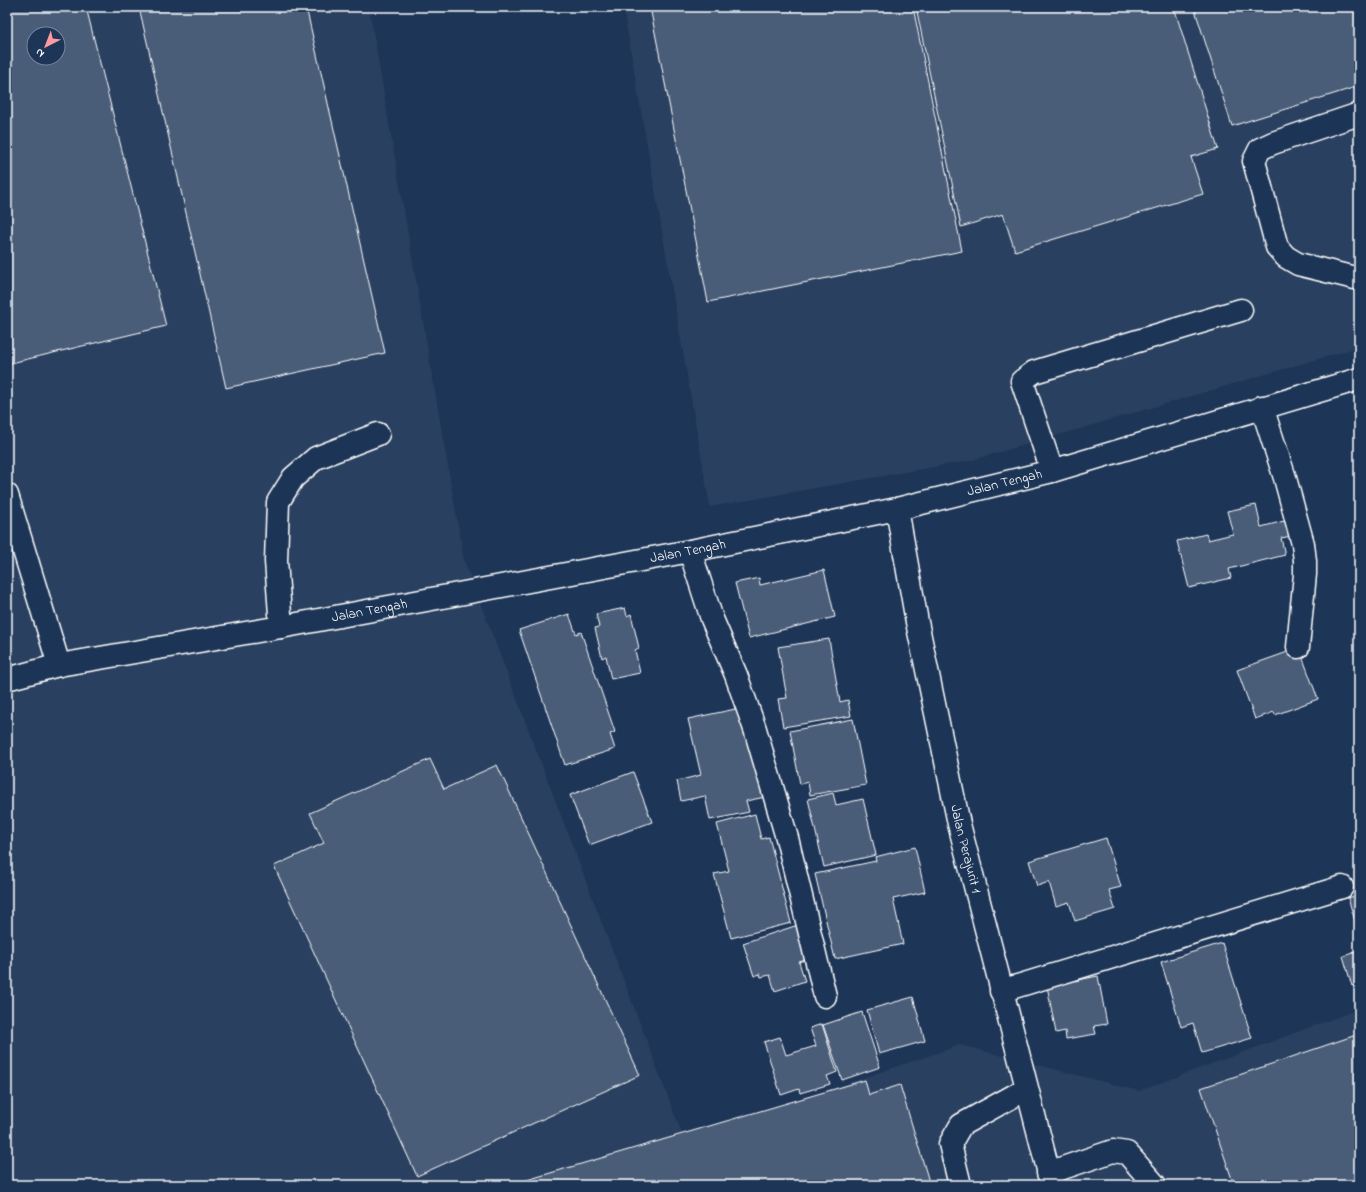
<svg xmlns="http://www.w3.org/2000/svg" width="1366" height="1192" viewBox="0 0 1366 1192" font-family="'Indie Flower',sans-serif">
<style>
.built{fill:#2a4161;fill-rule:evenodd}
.building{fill:#4a5d79;stroke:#fff;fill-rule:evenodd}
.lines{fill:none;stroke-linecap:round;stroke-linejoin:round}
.minor-casing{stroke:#fff;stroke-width:25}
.minor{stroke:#1d3557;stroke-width:22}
.labels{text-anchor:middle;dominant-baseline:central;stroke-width:3.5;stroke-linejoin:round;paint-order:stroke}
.street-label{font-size:14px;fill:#fff;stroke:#1d3557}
</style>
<rect width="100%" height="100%" fill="#1d3557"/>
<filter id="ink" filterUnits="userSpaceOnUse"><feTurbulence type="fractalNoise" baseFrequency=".025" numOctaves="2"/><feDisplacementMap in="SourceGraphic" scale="8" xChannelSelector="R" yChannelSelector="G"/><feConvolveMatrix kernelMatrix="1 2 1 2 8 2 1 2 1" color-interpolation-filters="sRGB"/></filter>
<g filter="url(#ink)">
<path class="built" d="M7,7H369L464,560L684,1139L960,1045L1139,1091L1359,1009V1185H7ZM34,34H58V58H34Z
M623,7H1359V347L973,460L710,507Z"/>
<path class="building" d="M7,7H86L166,326L7,364ZM34,34H58V58H34Z
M139,7H306L385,353L226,388Z
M650,7H913L962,251L708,302Z
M916,7H1174L1218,149L1191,157L1203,194L1015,251L1003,214L961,227Z
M1194,7H1359V86L1232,126Z
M1256,505L1261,527L1288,520L1292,536L1281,538L1285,555L1229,569L1231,578L1189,588L1177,541L1206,534L1208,540L1233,534L1227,511Z
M824,570L835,617L749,638L735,583L759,578L760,585Z
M625,608L627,616L631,614L639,648L635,650L640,673L611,679L606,656L602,658L595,628L599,627L596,614Z
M569,614L576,634L581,632L615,732L610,734L615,749L565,765L519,630Z
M829,639L840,702L848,700L851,716L783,727L778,699L787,698L778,647Z
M1299,648L1318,699L1275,715L1274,712L1255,719L1237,670Z
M745,707L765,797L746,801L749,812L710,820L705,796L681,801L677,781L701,775L688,719Z
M853,719L866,785L810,795L808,782L800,784L790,731Z
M430,759L444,789L497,765L640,1075L417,1176L274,866L324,843L310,813Z
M633,772L652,822L589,845L570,795Z
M833,793L836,805L863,799L876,855L824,867L808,799Z
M755,814L761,839L769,837L791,923L731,938L714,874L729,871L717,824Z
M1106,838L1121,887L1109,890L1115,909L1075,921L1069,902L1056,906L1049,882L1037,886L1029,861Z
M915,847L925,892L893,899L903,944L835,959L815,874L876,861L875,857Z
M1359,895V934L1348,898Z
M798,925L809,959L799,962L805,981L775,991L770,975L761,977L760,974L754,976L743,943Z
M1222,943L1252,1038L1202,1053L1193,1023L1181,1027L1161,962Z
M1359,951V984L1352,986L1343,956Z
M1098,976L1107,1024L1094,1026L1096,1034L1066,1039L1065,1031L1056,1033L1047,986Z
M913,997L925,1041L879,1054L867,1010Z
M862,1012L880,1067L842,1080L823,1025Z
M822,1024L837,1072L827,1076L830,1084L800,1093L799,1089L781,1095L764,1042L780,1037L786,1055L816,1046L810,1028Z
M1359,1034V1185H1234L1201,1088Z
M865,1080L869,1095L900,1085L930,1185H510Z"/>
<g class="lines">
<defs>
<g id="minor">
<path d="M1359,114L1273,143L1260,149L1254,161L1277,247L1286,257L1298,264L1359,279"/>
<path d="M1262,407L1285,478L1303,544L1305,561V574L1298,647"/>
<path d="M1052,471L1022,381L1034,372L1241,310"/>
<path d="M7,495L59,665"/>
<path id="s1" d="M897,509L917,622L959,824L1052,1185"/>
<path d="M690,551L712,619L736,675L755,729L787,838L825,996"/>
<path d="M281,627L276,561L278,502L293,478L316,458L378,434"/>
<path id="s2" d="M7,679L59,665L281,627L690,551L897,509L1052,471L1359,379"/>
<path d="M1001,991L1342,887"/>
<path d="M1048,1173L1113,1151L1127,1153L1155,1185"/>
<path d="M960,1185L950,1144L961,1125L1026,1089"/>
</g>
</defs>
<use href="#minor" class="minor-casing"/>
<use href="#minor" class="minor"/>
</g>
</g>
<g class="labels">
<g class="street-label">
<text stroke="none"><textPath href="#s2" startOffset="1017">Jalan Tengah</textPath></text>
<text stroke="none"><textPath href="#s2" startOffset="693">Jalan Tengah</textPath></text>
<text stroke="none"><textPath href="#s2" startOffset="369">Jalan Tengah</textPath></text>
<text stroke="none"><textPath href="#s1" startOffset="347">Jalan Perajurit 1</textPath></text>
</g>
</g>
<rect width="1366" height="1192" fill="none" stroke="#1d3557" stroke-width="24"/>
<rect x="12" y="12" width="1342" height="1168" fill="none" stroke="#fff" stroke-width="1.5" filter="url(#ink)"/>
<g transform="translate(46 46) rotate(222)"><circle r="19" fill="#1d3557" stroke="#77869a"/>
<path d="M0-3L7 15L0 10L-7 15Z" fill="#ff9aa2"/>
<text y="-6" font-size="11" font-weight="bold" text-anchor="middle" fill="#ffffff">N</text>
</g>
</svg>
